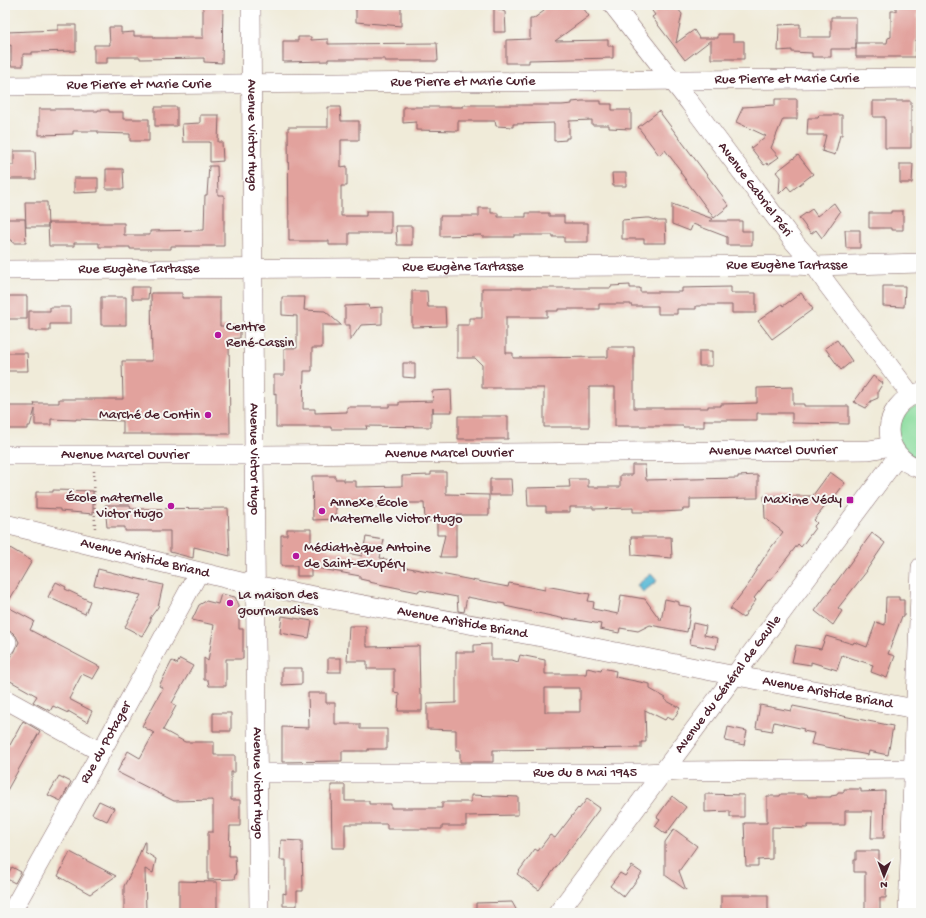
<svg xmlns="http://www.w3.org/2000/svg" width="926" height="918" viewBox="0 0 926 918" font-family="'Gochi Hand',sans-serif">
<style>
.green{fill:#8add9e;stroke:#6a7e64}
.water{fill:#58bad7;stroke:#516c81}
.building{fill:#e2a29d;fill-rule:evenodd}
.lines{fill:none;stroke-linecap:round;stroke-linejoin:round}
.minor-casing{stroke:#846668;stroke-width:20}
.path{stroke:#846668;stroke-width:2.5;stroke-dasharray:1 3;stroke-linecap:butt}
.minor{stroke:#fff;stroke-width:19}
.poi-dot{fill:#b5179e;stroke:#f6f6f2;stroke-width:1.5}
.labels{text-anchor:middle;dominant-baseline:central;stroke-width:4;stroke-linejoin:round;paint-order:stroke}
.street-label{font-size:14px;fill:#4a1f2b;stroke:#f6f6f2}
.poi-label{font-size:14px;fill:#4a1f2b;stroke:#f6f6f2;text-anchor:start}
</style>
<rect width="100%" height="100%" fill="#f6f6f2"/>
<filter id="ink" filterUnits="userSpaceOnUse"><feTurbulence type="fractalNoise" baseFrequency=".025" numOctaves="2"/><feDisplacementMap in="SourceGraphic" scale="8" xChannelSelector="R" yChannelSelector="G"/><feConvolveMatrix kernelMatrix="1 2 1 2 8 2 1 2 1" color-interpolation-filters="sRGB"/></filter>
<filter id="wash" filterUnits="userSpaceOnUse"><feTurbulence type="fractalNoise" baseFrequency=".012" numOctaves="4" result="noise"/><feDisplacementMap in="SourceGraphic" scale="16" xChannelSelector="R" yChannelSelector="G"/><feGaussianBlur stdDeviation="0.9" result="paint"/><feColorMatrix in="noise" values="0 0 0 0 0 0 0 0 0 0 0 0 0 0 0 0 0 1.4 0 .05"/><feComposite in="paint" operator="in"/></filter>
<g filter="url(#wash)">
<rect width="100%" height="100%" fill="#f0ebd9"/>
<path class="green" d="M921,404V460C917,458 910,456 907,453C890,436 898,410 921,404Z"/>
<path class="water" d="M651,574L657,581L643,592L637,585Z"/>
<g id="blocks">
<path class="building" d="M203,5H223L222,63L204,62V58L140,59V57H107V63H94V45H110L109,27H121V33L134,32V36H154V38H203Z
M356,5L401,7V26L356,22Z
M540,5H581L589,16L555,41L608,40V46H613V58L529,60V63H506V40L530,39V19H533L544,11Z
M896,5H918L917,40H916L915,57H856V43H887L888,38L891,37V11H896Z
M494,7L505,12L506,32H494Z
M650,8L678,9L682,14L676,43L694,30L699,38H718V34H733V41H744V59H711V40L685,60L655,21L652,17L655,15Z
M831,17H856V49H831V57H812V53L792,52V50L778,51L779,25L800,24V37H831Z
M58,25H76V51L32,52V54H23V66H11V45L7,46V32L58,30Z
M298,37H311V40L328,39V44L437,43L438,61H385V59H328V61L283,62V41H298Z
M775,99H797V119H783L771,148L779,157L768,165L767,163L764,165L751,148L766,136L736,122L743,107L775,105Z
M582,101H601V104H612V110H631V129L609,128V125H592V120L569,121V138H566V140L554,141V123L513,124V127L496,126L495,121H458V131L416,130V122L403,123V107H463V105H562L572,104V102Z
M873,101H911V148H885V117H873Z
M155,107H177V126H155Z
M328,107H340L341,121H359V140H341V167L347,166V186H341V216H366V211H391V233H349V245H329V241H289L288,127H328Z
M39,109H73V111H98V110H109V112H123V119H149V141H130V134L98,133V131H73V134L39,135Z
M659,111L724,198H723L729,206L714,218L680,172L681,171L665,150L659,155L638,127Z
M200,115H219L218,142H222L223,161L210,162V142H183L182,124L200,123Z
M819,115H842V135H840L835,155L822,151L826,135H807L808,118H818Z
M14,151H35L36,179H5V165H14Z
M798,155L813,174L791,191L787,186L779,194L780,177L776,172Z
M900,164H913L912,183H900Z
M209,166H217L218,195H224V246H171V249H130V247H99V243H74V246H49L48,223H124V235H150V231L204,230L205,195H207Z
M106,169H123L124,189H106Z
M612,173H626V186H613Z
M74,178H98V192L74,193Z
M25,202H47L48,227H26Z
M834,203L840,212L822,238L816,230L811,234L799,218L812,209L817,216Z
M672,204L713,219L709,221H742V231H752V245H727V237L693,224L690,231L672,224Z
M479,208H491V213H498V217H526V213H549V216H564V223H588V242H564V237H553V235H514V237H482L481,235L440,236V216H479Z
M891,211H903V230H891V228H869V213H891Z
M646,218H650L658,221H665L666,243H644V239H622V220Z
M5,219H25L26,243H13L12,240H5Z
M396,226H412V245H397Z
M845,230H860V248H846Z
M630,285V288H640V292H682V288L731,287V293H756V313H732V305H701V306H696V309H677V314H658V306H631V304H599V309H558V311H547V317H506V353H513V358L608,357V347H634V408H708V406H721V404L757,403V388L793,387V404H804V406H849V424L792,423V413H757V420H704V427H683V426H615V387H589V427H544V388H482V365L475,358H457V325H469V318H482V288H611V286Z
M883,286H905L904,307L883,306Z
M132,287H149L148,299H132Z
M412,291H427L428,307H445L446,326L412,327Z
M151,293H182V298H220V326H240V338L229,339L230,434H123V421L76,419V420L51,419V425H35V409L30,426H28V429H5V406H35L34,403H59V399H123L122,361H152Z
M801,293L813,309L772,339L758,321L782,304L783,306Z
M5,296H27V319H5Z
M101,297H126V325H101Z
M282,297H305L304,310L325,311L341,325H322V348H312V371H304L303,409H315V413L347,412V407H389V405H399V402L433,401L432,391L451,390L452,412H433V408V413H431V427L366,426L367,429H331V427H276V393L274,394V375H284V348H297V316L282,315Z
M368,305L369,308L382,307V324L361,325L350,341V325H345V306Z
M50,307H70V324H50V331H29V311H50Z
M837,340L852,361L841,370L825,348Z
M699,351H712V366H699Z
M5,353H27L28,371H5Z
M403,363H415V378L403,377Z
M873,376L883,383L878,391V398L871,401L866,408L854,402Z
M458,416H508V439H458Z
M632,465H645L646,480L738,478V476L758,475V498L690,499V509H683L682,511L660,512H633V508L593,509V507H570V512H546V506H528L527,488L570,487L569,479H588V487H620V475H632Z
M431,472H446V494L489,495V515H456V557H440L445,535H437V521H425L424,503H394V506L366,507V503L336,504V519L313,520L312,476H335V479H344V481H356V487L402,486V476L431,475Z
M830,472L845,483L832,500L831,499L814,520L817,523L814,526L815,528L801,547L798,544L771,579H769L754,598L756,600L743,618L730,609L751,581L750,580L769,550L783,532L765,518L764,496H811V498Z
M490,479H511L512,495H490Z
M53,490L93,491V514L60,511V509L36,508V492H53Z
M105,505H130L131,509L228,508L230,556L194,547L193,558L170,552V531H125V527H107Z
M287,529H311V546L362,556L366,537L384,540L380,558L395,561L394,565L508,587L509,583L545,590V586L590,594L588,601L594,602L593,609L618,614L621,595L645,599L661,621L665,599L679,602V605L691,607L687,632L650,625L638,631L620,628L619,633L600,629L601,624L565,618V619L505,606V604L467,597L464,612L458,611L457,597L435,593L419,590L418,592L369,582V581L360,579V576L311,567V576H297V566H281V535H287Z
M872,533L885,543L866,571H867L838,608L842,611L833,625L815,611Z
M631,537H671L672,558L632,555Z
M10,548L32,561L6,606L34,621L30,630L100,667L93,679L82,674L69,699L92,711L87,722L68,711V713L53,706L50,711L33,702L37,696L5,678V666L15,651L19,642L16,636L12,632L5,631V558Z
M98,569L163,585L158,607L150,618L151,620L142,636L125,627L141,595L94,585Z
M56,582L66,587L65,589L90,601L85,614L48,597Z
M221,594L235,597L239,605V629H243V659H226V686H209L208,680H204V658L208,661L214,625L192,620L199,605L206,601L218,604Z
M886,597H899V600H904V616H902L888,654L895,656L887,678L871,672L873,665L842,655L837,670L811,662V665L792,662L796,645L821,649L826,636L853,644L854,642L867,647L876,622L885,625Z
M282,616L312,621L309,638L280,633Z
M693,623L706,626L704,635L718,638L716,649L690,644Z
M349,626H366V644H367V647L419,646L420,695H422V711H398L399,693L394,692V669H367V661H347Z
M491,644V660H512L518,662L520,655L545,660V674H586L587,668L601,671L602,668L616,671L615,677L650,684V689L666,698L665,700L680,708L673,720L667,717L665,720L645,710L646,742H641V748L493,750V762H460V750H456V730L427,729V704L456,703V652H474V645ZM545,688H580V712H545Z
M328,658H341V672H328Z
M180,659L193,666L172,703L176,706L163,730L185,742H214V755H235V772H231V800H240V826H230L229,856H235L236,872L234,879L208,880V832H213V800L174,801L117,772L128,751L140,758L154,733L142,726L163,688L159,686L172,661L177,664Z
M282,668H302V684L282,685Z
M308,693H326V703H335V724H360V729H387V749H368V751H342V761L282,762V727L309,728Z
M760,705L791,711L793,706L893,726L888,755L869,751L868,755L811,744L814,733L803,731L804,729L774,722L772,731L756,728Z
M213,713H231V731H213Z
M23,721L40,731L5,794V743L10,745Z
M728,727L747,731L744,745L725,741Z
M59,776L71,782L61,801L48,795Z
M331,785H345V801H369V804H391V808H442V802H471V795L518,797V815L466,816V826H442V829H387V824H345V848H332Z
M844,789H861V792L885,791L884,838H871L872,811H845V825H808V828L772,827V859L758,860V866H746L744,823H767V796H780L781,794H807L808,797H831V796L837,795L838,792H844Z
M705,794L744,795V817H730V811L705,812Z
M672,796L686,807L666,834L655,826L660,819L657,817Z
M587,799L600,808L539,890L517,874L535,849L538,851L550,835L555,838L578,808L579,809Z
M99,801L114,808L107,821L92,814Z
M674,829L697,846L679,871L686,890L665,875V842Z
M281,840L302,841L303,891H297V906H283V893L286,894V860H280Z
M144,842H145V852L156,859L153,873L145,869L146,913H124V886L135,865Z
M856,851H879V872H887L886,898H880V913H865V872H854V860H856Z
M70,852L116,876L90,894L58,876Z
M632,866L642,873L624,897L610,886L620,873L625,876Z
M12,867L21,872L15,883L5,878Z
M179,881L217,882V913H179Z
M721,895H768V913H721Z
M512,902L518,913H476V903Z"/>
</g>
</g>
<g filter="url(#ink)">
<use href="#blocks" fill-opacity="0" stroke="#846668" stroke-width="1"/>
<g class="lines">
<defs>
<g id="minor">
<path id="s1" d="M251,5L254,455L259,913"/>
<path id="s2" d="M613,5L690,103L794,242L815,266L827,284L911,395"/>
<path id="s3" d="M5,86L921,78"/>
<path id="s4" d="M5,270L794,265L815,266L921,263"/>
<path d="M921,392C879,404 878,456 921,469"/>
<path id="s5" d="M5,455H261L869,450L892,446"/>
<path id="s6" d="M5,524L249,584L541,637L726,674L921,710"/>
<path d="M5,646L7,642"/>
<path d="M5,699L101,752"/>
<path id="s7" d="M258,773H644L682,771L913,769"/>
<path id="s8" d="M11,913L101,752L199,572"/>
<path id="s9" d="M558,913L898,456"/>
<path d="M908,913L921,567"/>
</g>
</defs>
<use href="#minor" class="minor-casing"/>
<path class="path" d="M94,471L95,530"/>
<use href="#minor" class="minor"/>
</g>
</g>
<g class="poi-dot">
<circle cx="218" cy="335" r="4"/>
<circle cx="208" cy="415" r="4"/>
<rect x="846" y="496" width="8" height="8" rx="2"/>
<circle cx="171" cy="506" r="4"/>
<circle cx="322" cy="511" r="4"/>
<circle cx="296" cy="556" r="4"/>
<circle cx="230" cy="603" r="4"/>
</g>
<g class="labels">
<g class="street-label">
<text stroke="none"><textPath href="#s3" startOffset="782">Rue Pierre et Marie Curie</textPath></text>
<text stroke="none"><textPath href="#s3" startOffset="458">Rue Pierre et Marie Curie</textPath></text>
<text stroke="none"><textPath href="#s3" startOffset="134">Rue Pierre et Marie Curie</textPath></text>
<text stroke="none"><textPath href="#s1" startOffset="130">Avenue Victor Hugo</textPath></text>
<text stroke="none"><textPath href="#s2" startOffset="233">Avenue Gabriel Péri</textPath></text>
<text stroke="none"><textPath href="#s4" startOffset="782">Rue Eugène Tartasse</textPath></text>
<text stroke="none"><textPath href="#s4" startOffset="458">Rue Eugène Tartasse</textPath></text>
<text stroke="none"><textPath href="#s4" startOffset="134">Rue Eugène Tartasse</textPath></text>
<text stroke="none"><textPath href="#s5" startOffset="768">Avenue Marcel Ouvrier</textPath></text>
<text stroke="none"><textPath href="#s5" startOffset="444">Avenue Marcel Ouvrier</textPath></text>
<text stroke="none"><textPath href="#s5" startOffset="120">Avenue Marcel Ouvrier</textPath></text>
<text stroke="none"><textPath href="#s1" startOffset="454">Avenue Victor Hugo</textPath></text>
<text stroke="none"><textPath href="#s6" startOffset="144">Avenue Aristide Briand</textPath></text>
<text stroke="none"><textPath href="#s6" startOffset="468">Avenue Aristide Briand</textPath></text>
<text stroke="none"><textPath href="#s9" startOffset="285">Avenue du Général de Gaulle</textPath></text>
<text stroke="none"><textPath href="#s6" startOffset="840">Avenue Aristide Briand</textPath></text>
<text stroke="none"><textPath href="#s8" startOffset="195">Rue du Potager</textPath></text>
<text stroke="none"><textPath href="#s7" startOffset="327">Rue du 8 Mai 1945</textPath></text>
<text stroke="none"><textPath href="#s1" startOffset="778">Avenue Victor Hugo</textPath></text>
</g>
<g class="poi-label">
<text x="226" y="327">Centre<tspan x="226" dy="16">René-Cassin</tspan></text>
<text x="200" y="415" text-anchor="end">Marché de Contin</text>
<text x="163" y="498" text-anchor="end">École maternelle<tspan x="163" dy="16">Victor Hugo</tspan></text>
<text x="842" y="500" text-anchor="end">Maxime Védy</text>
<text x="330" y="503">Annexe École<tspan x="330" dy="16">Maternelle Victor Hugo</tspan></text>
<text x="304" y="548">Médiathèque Antoine<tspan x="304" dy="16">de Saint-Exupéry</tspan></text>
<text x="238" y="595">La maison des<tspan x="238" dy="16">gourmandises</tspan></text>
</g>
</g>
<rect width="926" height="918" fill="none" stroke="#f6f6f2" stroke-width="20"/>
<g transform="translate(884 876) rotate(181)" stroke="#f6f6f2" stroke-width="3" paint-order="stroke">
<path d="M0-3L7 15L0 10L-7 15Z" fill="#4a1f2b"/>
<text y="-6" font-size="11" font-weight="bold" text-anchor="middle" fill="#4a1f2b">N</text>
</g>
</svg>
